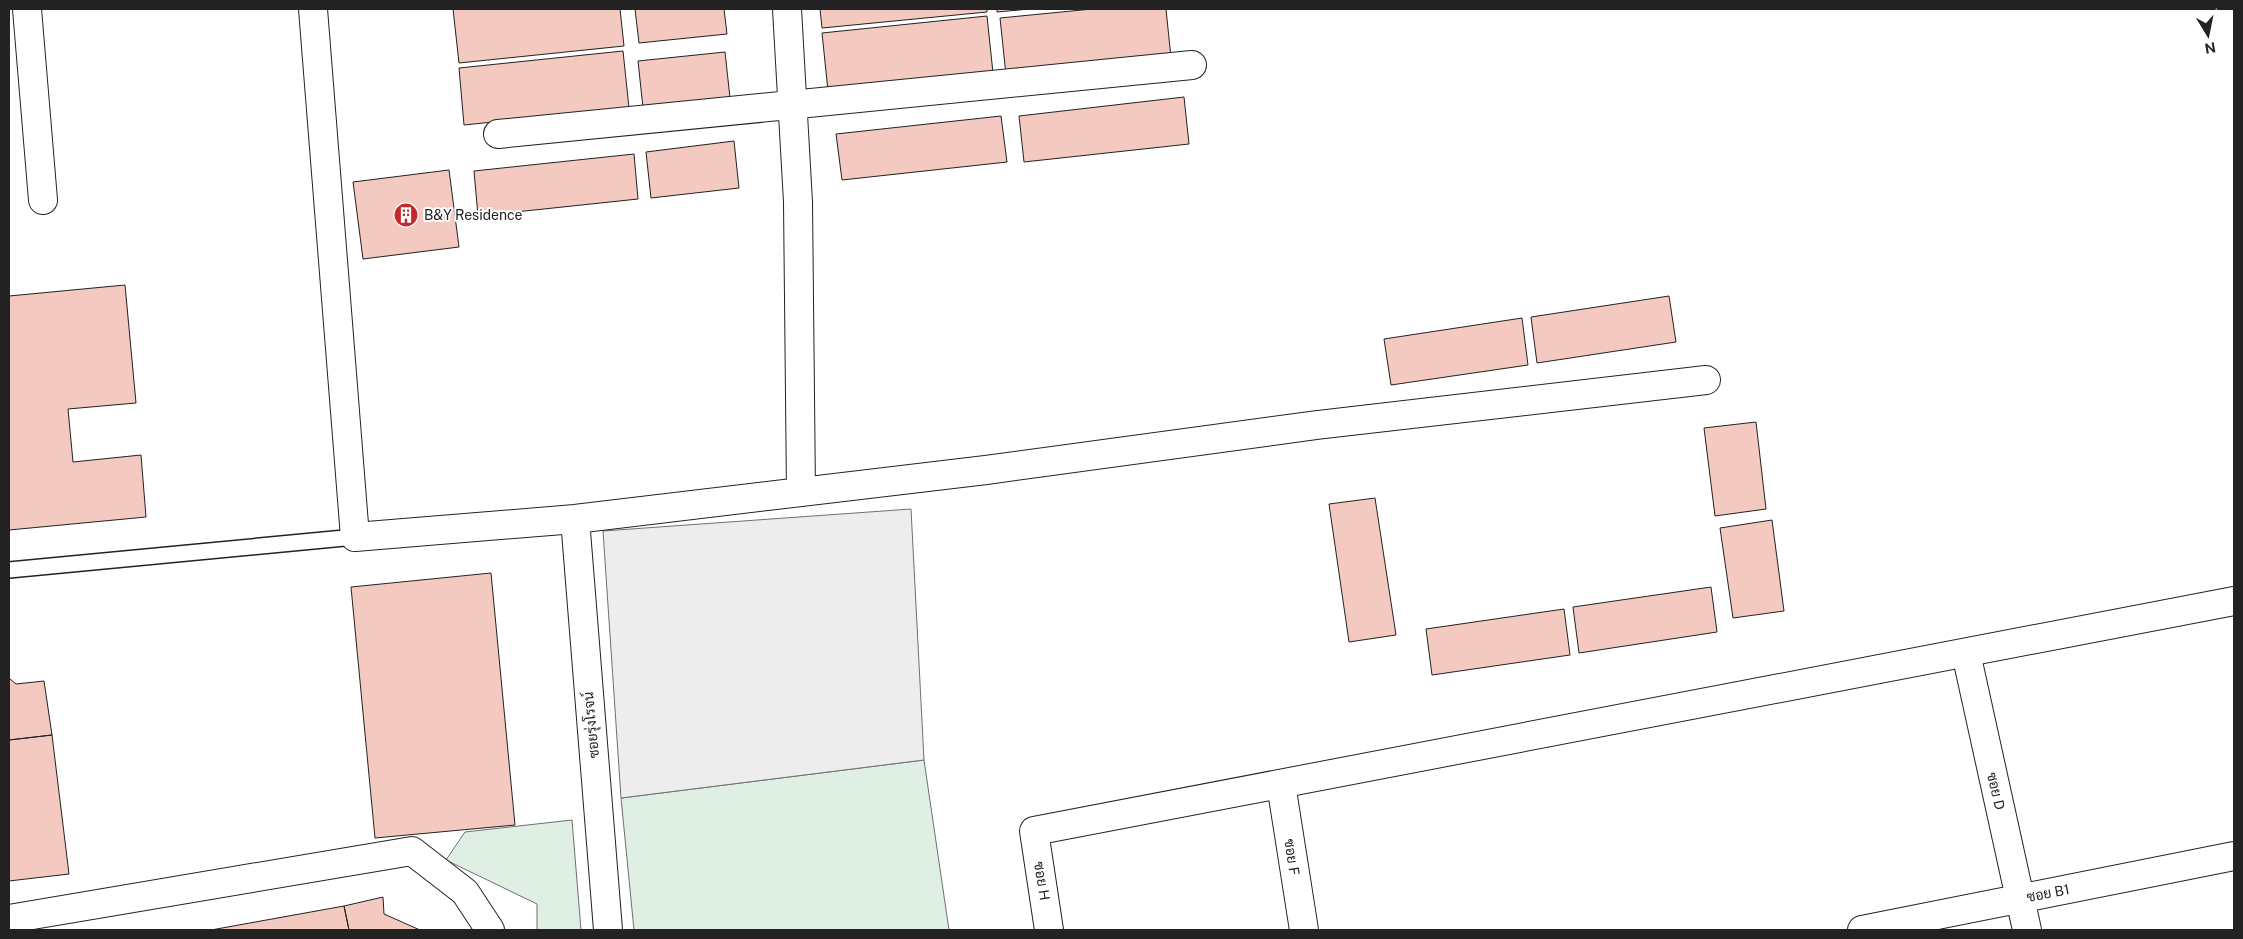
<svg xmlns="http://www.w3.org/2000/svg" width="2243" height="939" viewBox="0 0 2243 939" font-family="'Public Sans',Sarabun,sans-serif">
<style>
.green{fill:#e0efe3;stroke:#6f6f6f}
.parking{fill:#ededed;stroke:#6f6f6f}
.building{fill:#f3c9c0;stroke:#222}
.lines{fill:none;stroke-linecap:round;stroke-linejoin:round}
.lane-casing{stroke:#222;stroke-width:18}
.street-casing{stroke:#222;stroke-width:30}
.lane{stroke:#fff;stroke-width:15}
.street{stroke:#fff;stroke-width:28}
.labels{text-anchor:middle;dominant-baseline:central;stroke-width:4;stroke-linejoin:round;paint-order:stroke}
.poi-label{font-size:14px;fill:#222;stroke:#fff;text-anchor:start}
.street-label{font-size:14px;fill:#222;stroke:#fff}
</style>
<rect width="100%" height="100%" fill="#fff"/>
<path class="green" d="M924,760L949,930H634L621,798Z
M572,820L581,930H537V904L446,860L465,832Z"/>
<path class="parking" d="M911,509L924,760L621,798L603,531Z"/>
<path class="building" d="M453,9H620L624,46L459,63Z
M635,9H724L727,34L639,43Z
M820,9H987V12L822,28Z
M997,9H1030L997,12Z
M1092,9H1166L1171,58L1006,75L1000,18Z
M987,16L993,73L828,91L822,33Z
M623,51L629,108L464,125L459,68Z
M725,52L730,98L643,108L638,61Z
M1184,97L1189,144L1024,162L1019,116Z
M1001,116L1007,162L842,180L836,134Z
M734,141L739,188L651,198L646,152Z
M634,154L638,199L478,216L474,171Z
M449,170L459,247L363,259L353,182Z
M125,285L136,403L68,409L73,462L141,455L146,517L9,530V296Z
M1669,296L1676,342L1537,363L1531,317Z
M1522,318L1528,365L1391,385L1384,339Z
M1756,422L1766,509L1715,516L1704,428Z
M1375,498L1396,635L1349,642L1329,504Z
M1772,520L1784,611L1733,618L1720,528Z
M491,573L515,825L375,838L351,587Z
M1711,587L1717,632L1579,653L1573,607Z
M1564,609L1570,655L1432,675L1426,629Z
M9,678L16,684L44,681L52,735L9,740Z
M52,735L69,874L9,881V740Z
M383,897L384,914L420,930H349L344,906Z
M344,906L349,930H211Z"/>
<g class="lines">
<defs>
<path id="lane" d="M9,570L355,537"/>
<path id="street" d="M27,9L43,200
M313,9L355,537L575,519L986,470L1317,425L1706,380
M787,9L798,202L801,492
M498,134L1192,65
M575,519L608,930
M1966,653L2027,930
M1281,784L1304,930
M9,919L412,851L465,892L490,930
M1049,930L1034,831L2234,601
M1862,930L2234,856"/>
</defs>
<use href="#lane" class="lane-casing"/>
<use href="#street" class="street-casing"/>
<use href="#lane" class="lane"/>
<use href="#street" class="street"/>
</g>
<defs>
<symbol id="building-disc" viewBox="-11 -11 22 22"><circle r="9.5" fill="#c62828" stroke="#fff"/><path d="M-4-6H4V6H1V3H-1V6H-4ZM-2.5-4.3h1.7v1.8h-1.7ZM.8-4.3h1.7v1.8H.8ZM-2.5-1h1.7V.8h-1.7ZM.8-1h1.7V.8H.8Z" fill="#fff"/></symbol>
</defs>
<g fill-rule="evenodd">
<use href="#building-disc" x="392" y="201" width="28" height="28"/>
</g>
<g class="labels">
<g class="poi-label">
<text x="424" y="215">B&amp;Y Residence</text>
</g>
<g class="street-label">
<text transform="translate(591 725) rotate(-95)">ซอยรุ่งโรจน์</text>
<text transform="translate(1996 791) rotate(77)">ซอย D</text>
<text transform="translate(1292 857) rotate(81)">ซอย F</text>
<text transform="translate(1042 881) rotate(81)">ซอย H</text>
<text transform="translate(2048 893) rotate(-11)">ซอย B1</text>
</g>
</g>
<rect width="2243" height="939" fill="none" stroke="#222222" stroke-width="20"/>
<g transform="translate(2208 35) rotate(170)" stroke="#ffffff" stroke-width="4" paint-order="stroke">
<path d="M0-4L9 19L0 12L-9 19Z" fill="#222222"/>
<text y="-8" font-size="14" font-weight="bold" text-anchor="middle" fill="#222222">N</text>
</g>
</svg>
